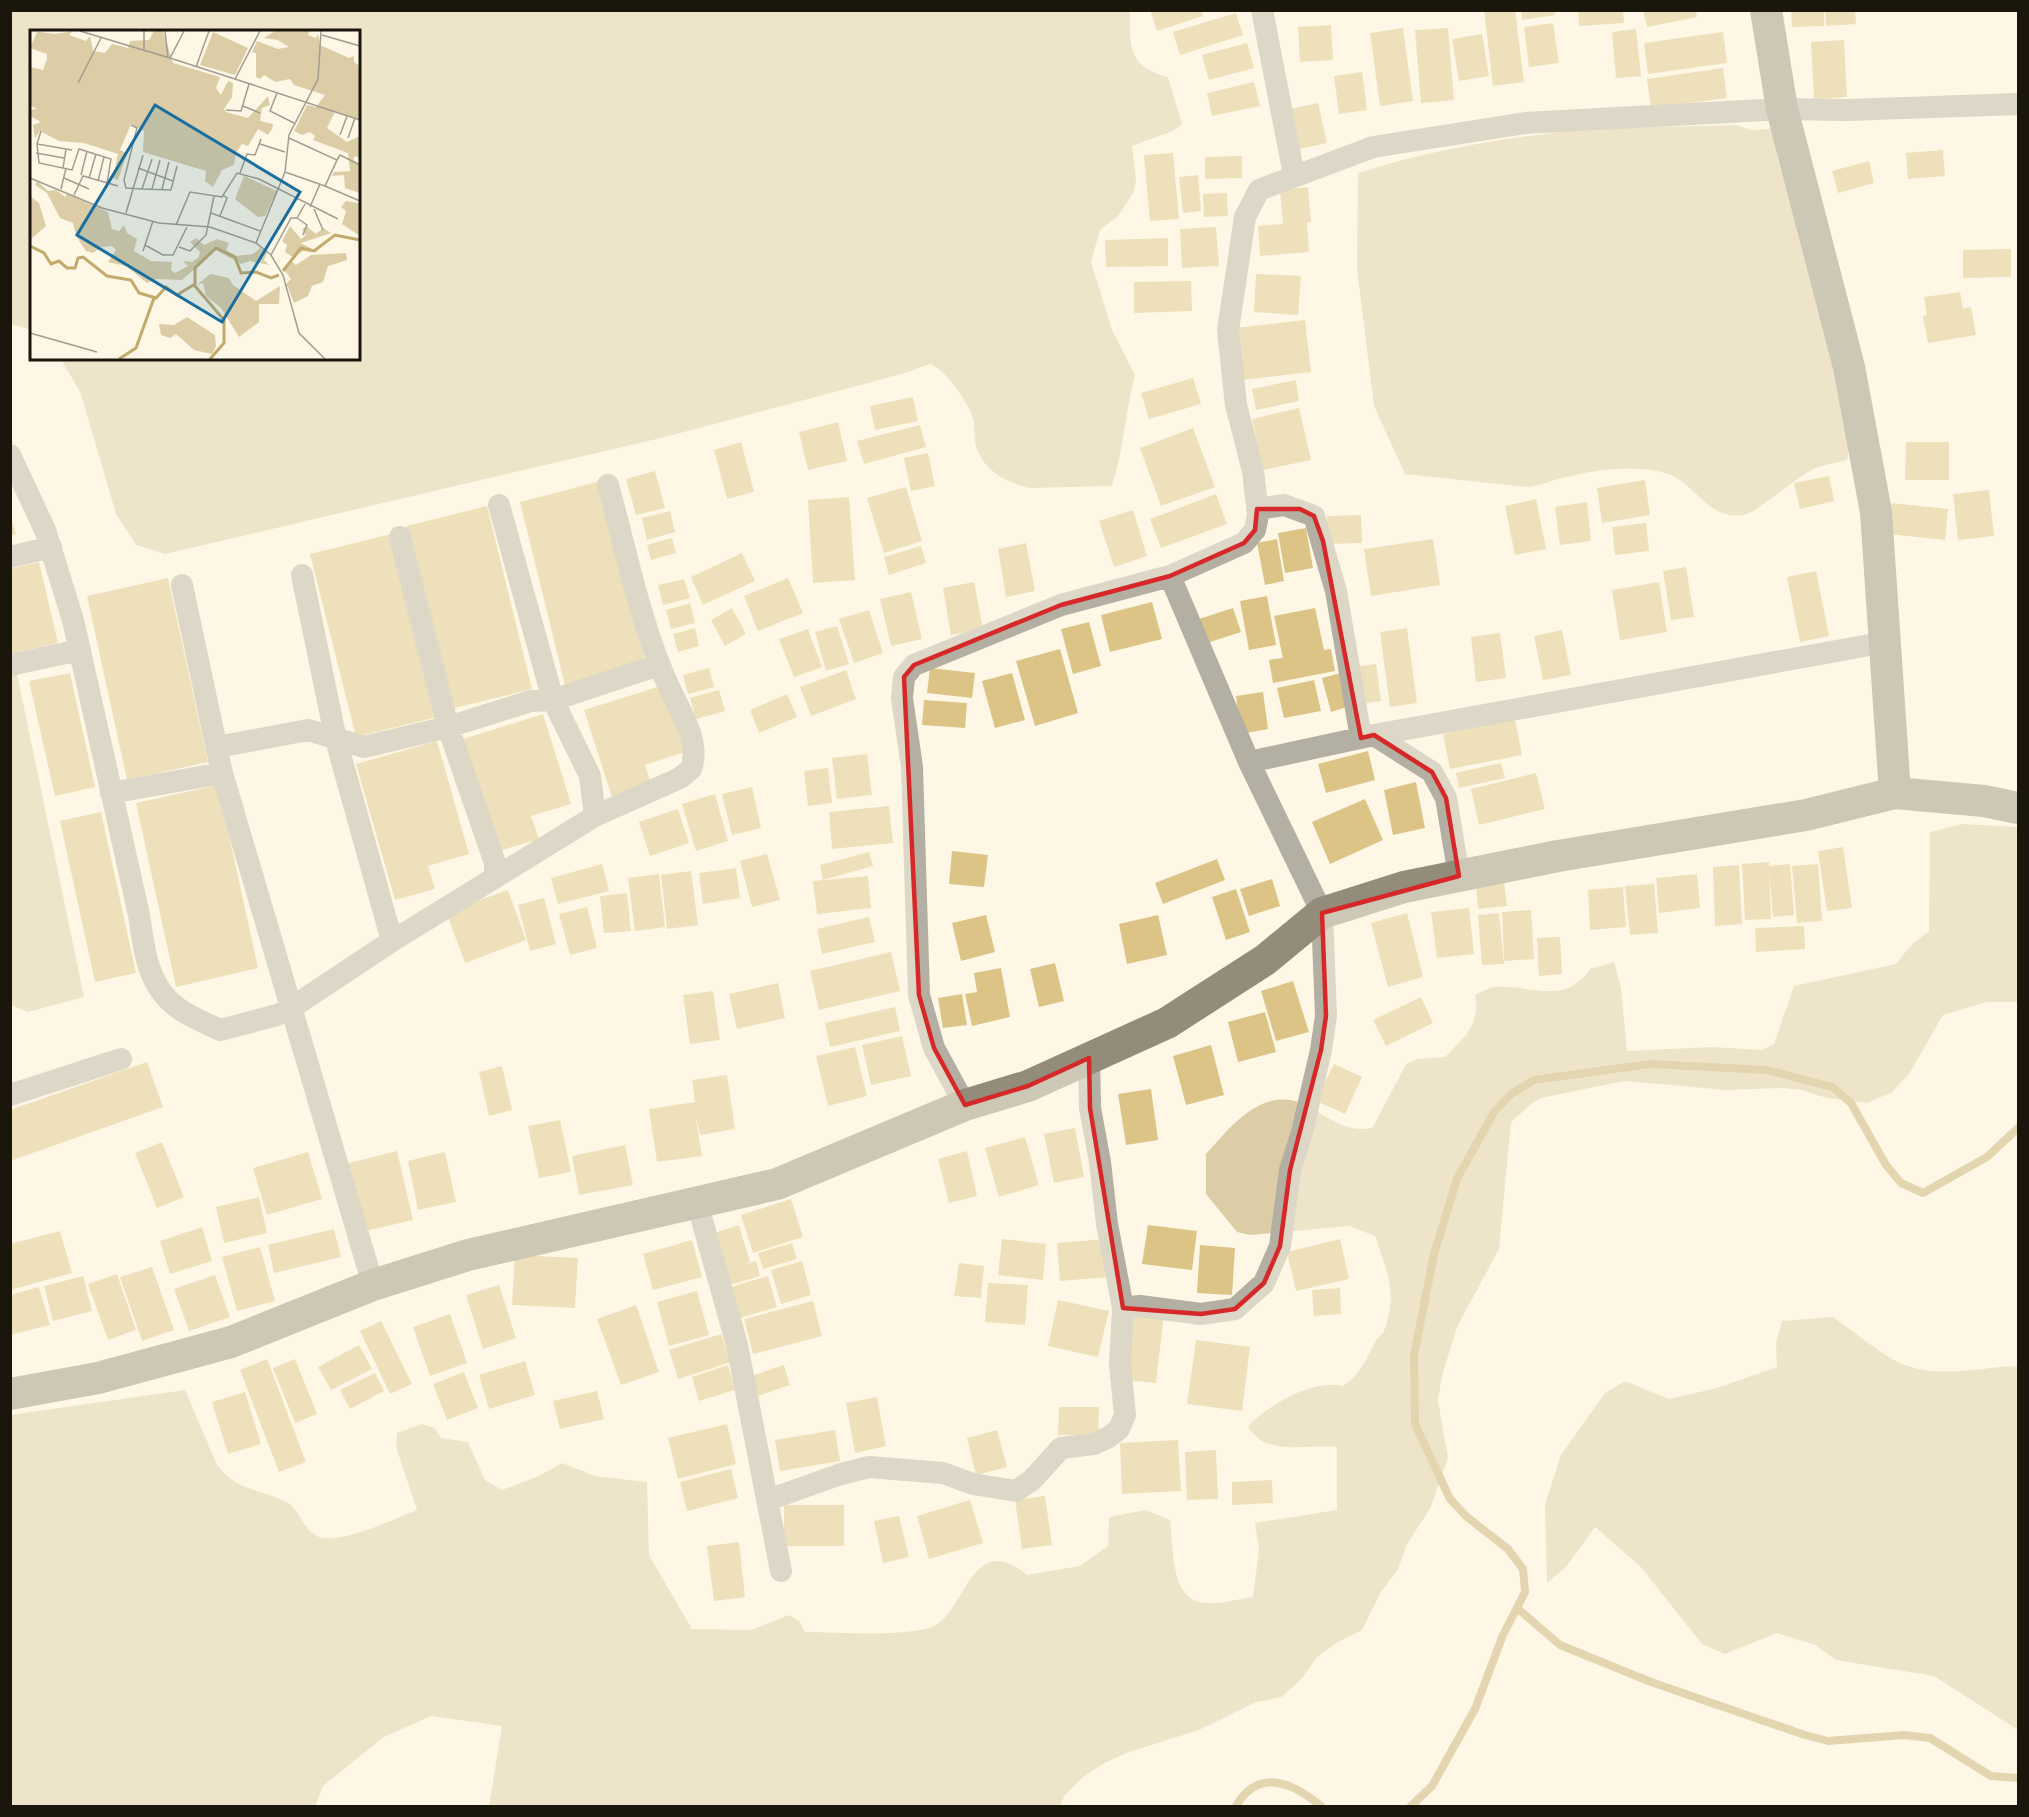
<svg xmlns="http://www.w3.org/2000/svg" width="2029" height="1817" viewBox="0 0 2029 1817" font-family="'DM Sans',sans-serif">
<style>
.green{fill:#dccda7}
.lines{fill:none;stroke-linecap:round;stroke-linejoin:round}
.stream{stroke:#c2aa6d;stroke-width:8}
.building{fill:#dcc486}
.street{stroke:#b4afa3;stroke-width:22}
.secondary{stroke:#938c7b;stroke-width:32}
.marked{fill:none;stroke:#d62828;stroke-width:4.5;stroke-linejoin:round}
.inset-river{fill:none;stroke:#c2aa6d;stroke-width:3}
.inset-road{fill:none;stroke:#a39d8f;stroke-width:1.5}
.view{fill:#186f9f;fill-opacity:0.15;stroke:#186f9f;stroke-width:3}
.inset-edge{fill:none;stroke:#1a160c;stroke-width:3}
</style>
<rect width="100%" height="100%" fill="#fef7e6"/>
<path class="green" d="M10,11H1130C1130,47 1127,66 1168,77L1182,124L1173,131L1132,146L1136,180L1134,192L1118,216L1100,230L1091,262L1112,330L1135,375C1125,412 1124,449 1112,486L1029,488C1004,482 980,468 975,442C974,434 975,425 973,418C967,401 946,370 930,364L902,374L665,437L165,554L136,545L116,514L81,394L61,359L358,358V32H32L31,330L11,324Z
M1736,125L1752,130L1780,128L1852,437L1847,460C1837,463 1826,464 1816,468C1798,475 1757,513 1744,515C1705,521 1695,479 1662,472C1632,465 1592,470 1562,478C1550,481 1540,486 1527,487L1405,474L1374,406L1357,269L1358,173C1431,150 1510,136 1586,130C1636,126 1686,127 1736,125Z
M16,669L84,997L28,1012L11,1005L10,671Z
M1963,824L2018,827V1002H1987L1943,1015L1909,1074L1892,1092L1868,1103L1827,1098L1801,1090L1783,1088L1727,1090L1624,1081L1541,1098L1531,1104L1511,1122L1499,1249L1457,1327L1442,1376L1438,1400L1448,1458L1430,1509L1407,1544L1398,1569L1381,1592L1362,1630L1338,1642L1317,1657L1302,1678L1282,1697L1256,1702L1199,1730L1126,1753L1103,1764L1083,1777L1065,1795L1060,1806H489L502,1726L431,1716L384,1737L323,1786L315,1806H11L10,1415L185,1390L217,1465C237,1491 257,1488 285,1501C300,1509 302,1527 315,1535C335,1548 396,1518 417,1510L396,1447L397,1433L422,1424L435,1428L441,1438L468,1442L485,1480L502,1490L539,1476L562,1463L595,1476L647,1482L649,1555L692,1629L751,1630L789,1615L799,1621L805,1632C843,1632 893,1637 929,1628C966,1618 969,1527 1027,1575L1080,1566L1108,1546L1109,1517L1146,1510L1170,1520C1174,1547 1169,1601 1206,1603C1221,1604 1238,1599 1253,1597L1259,1550L1255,1523L1337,1510V1447C1308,1444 1263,1457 1248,1426C1268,1405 1313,1379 1343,1386C1362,1373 1365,1360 1375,1342C1377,1337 1382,1335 1384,1331C1398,1293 1387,1271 1375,1236L1349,1226L1250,1235L1237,1232L1206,1194V1154C1229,1129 1260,1087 1301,1103C1311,1107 1320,1114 1330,1119C1345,1127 1357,1132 1373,1127L1406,1064L1418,1059L1445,1057C1464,1038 1481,1024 1475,995C1481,992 1489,987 1496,987C1532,985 1565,1006 1590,969L1614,962L1621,988L1627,1051L1712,1047L1762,1050L1774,1044L1794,986L1896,964L1911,945L1929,931L1930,832Z
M1833,1317C1853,1331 1873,1348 1894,1360C1931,1381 1979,1367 2018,1366V1730L1934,1676L1836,1660L1815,1645L1777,1633L1725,1654L1702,1644L1640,1566L1595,1527L1566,1567L1547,1583L1545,1504L1561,1455L1605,1393L1625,1381L1669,1399L1717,1388L1777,1367L1776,1343L1782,1321Z"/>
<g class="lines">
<path class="stream" d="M1517,1608L1560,1645L1651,1682L1805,1735L1828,1741L1904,1735L1930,1738L1991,1776L2018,1778
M1236,1806C1259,1767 1293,1783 1321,1806
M1411,1806L1432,1786L1475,1709L1503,1635L1525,1592L1523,1569L1508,1549L1467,1517L1450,1499L1415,1424L1414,1355L1434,1254L1457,1179L1494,1112L1511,1094L1534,1080L1650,1064L1767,1070L1832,1087L1851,1103L1886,1165L1901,1183L1923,1193L1987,1157L2018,1128"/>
</g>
<path class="building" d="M1150,10H1201L1203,16L1157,31Z
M1484,10H1515L1524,82L1493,86Z
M1521,10H1554L1555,15L1522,20Z
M1578,10H1623L1624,23L1579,26Z
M1643,10H1696L1697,17L1647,27Z
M1791,10H1824V26L1792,27Z
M1825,10H1855L1856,24L1826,26Z
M1236,13L1243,35L1180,55L1173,32Z
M1553,23L1559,63L1529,67L1524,27Z
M1331,25L1333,60L1300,62L1298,27Z
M1403,28L1413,101L1380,106L1370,33Z
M1448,28L1454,100L1421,103L1415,30Z
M1636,29L1641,76L1616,78L1612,32Z
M1723,32L1727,63L1648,74L1644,43Z
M1482,34L1489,76L1459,81L1452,39Z
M1844,40L1847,97L1814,99L1811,42Z
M1247,43L1254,68L1209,80L1202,55Z
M1723,68L1727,98L1651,108L1647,79Z
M1362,72L1367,110L1339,114L1334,76Z
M1254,82L1260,106L1212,116L1207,93Z
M1318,103L1327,143L1295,150L1286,110Z
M1943,150L1945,176L1908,179L1906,153Z
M1173,153L1179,219L1150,221L1144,155Z
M1242,156V178L1205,179V157Z
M1869,161L1874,183L1838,193L1832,171Z
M1198,175L1201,211L1183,213L1179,177Z
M1308,187L1311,222H1307L1309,252L1260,256L1258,226L1283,224L1280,190Z
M1227,193L1228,216L1204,217L1203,194Z
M1216,227L1219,266L1182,268L1180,229Z
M1168,238V266L1106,267L1105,240Z
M2011,249V277L1963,278V250Z
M1256,274L1301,276L1298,315L1254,312Z
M1191,281L1192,311L1134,313V282Z
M1960,292L1963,309L1971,307L1976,335L1928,343L1923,316L1927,315L1924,297Z
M1305,320L1311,372L1242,380L1236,328Z
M1193,378L1201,404L1149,419L1141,393Z
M1296,380L1299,401L1256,410L1252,389Z
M913,397L918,421L875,430L870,406Z
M1299,408L1311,460L1263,470L1252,419Z
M838,422L847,461L808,470L799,432Z
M920,425L926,447L864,464L857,441Z
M1193,428L1215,487L1161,506L1140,448Z
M741,442L754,492L727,499L714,450Z
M1906,442H1949V480H1905Z
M928,453L935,486L911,491L904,458Z
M655,471L665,508L636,515L626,479Z
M1829,476L1834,501L1800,509L1794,483Z
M1645,480L1650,515L1602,523L1597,488Z
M601,481L646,664L565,685L520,502Z
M906,487L922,541L884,553L867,498Z
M1989,490L1994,536L1958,540L1953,494Z
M1216,494L1227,524L1161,548L1150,519Z
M849,497L855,580L813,583L808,500Z
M1536,499L1546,549L1515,555L1505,506Z
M1587,502L1591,541L1560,545L1555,507Z
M1892,503L1948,509L1945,540L1888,534Z
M487,506L532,689L451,709L406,526Z
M1133,510L1147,556L1114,567L1099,521Z
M670,511L675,532L647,540L642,518Z
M10,514L16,534L10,536Z
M1361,515L1362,543L1328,544L1327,516Z
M1646,523L1649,551L1615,555L1612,527Z
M1306,528L1313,568L1285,573L1278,533Z
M391,534L437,717L356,737L310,554Z
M672,538L676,553L651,560L647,545Z
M1277,539L1284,581L1265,585L1257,543Z
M1433,539L1440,585L1371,596L1364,549Z
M1026,543L1035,591L1006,597L998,549Z
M921,546L926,563L889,575L884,557Z
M742,553L755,581L703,605L691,577Z
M39,562L58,643L10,654V569Z
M1686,567L1694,617L1671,620L1663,571Z
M1816,571L1829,636L1800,642L1787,577Z
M168,578L208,762L127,780L87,596Z
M788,578L803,613L758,631L744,596Z
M684,579L690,598L663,605L658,585Z
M974,582L983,629L951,635L943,588Z
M1659,582L1667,632L1620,640L1612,590Z
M911,592L922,639L891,646L880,599Z
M1267,596L1276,645L1249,650L1240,601Z
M1152,602L1162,639L1110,652L1101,615Z
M690,603L695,623L671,629L666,610Z
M732,608L746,634L725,646L711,620Z
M1233,608L1241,632L1204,644L1196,620Z
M1315,608L1324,650L1331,649L1335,671L1273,683L1269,660L1283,658L1274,616Z
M869,610L883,653L854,663L839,619Z
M1089,622L1101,666L1073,674L1061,629Z
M837,626L849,664L826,671L815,632Z
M695,628L699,646L678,652L673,634Z
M1407,628L1417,703L1390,707L1380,632Z
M808,629L822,667L794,677L779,639Z
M1562,630L1571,675L1543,680L1534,636Z
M1500,633L1506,678L1476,682L1471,637Z
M1060,649L1078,713L1035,726L1016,661Z
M1376,664L1381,701L1359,704L1354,667Z
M709,668L714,687L688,694L683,675Z
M930,668L975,673L972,698L927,693Z
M846,670L856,699L811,716L800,687Z
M70,673L95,787L55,796L29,681Z
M1012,673L1025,720L995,728L982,681Z
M1341,673L1350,706L1331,712L1322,678Z
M1314,680L1321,711L1284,718L1277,688Z
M664,685L685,752L645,765L652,787L613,800L584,710Z
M719,690L725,711L696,719L690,698Z
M1263,692L1268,729L1241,734L1236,696Z
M787,694L797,717L759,733L750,710Z
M924,700L967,703L965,728L922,725Z
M543,714L571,804L531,816L539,839L499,851L463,739Z
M1515,719L1522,755L1450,769L1443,734Z
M437,741L469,854L428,866L435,889L395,900L356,764Z
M1368,751L1375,780L1326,793L1318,764Z
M867,754L872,795L837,799L832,758Z
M1501,763L1505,778L1459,788L1456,773Z
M828,768L832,803L808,806L804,771Z
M1536,773L1545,809L1479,825L1471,789Z
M1416,782L1425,828L1393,835L1384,790Z
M218,785L258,968L176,987L136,803Z
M752,787L761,828L732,835L722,794Z
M715,794L728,841L696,851L682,804Z
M1365,799L1383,840L1330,864L1312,822Z
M889,806L893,843L832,849L829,812Z
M678,809L689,843L650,856L639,822Z
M101,812L136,973L95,982L60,821Z
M1843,847L1852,908L1827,911L1818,851Z
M952,851L988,855L984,887L949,884Z
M869,852L873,866L823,880L820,865Z
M767,854L780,900L752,907L740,861Z
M1217,859L1225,880L1163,904L1155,883Z
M1769,862V866L1790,864L1794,915L1773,917L1769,872L1771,919L1745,920L1742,864Z
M602,864L609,891L558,904L551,878Z
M1818,864L1822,921L1797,923L1792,866Z
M1739,865L1742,924L1715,926L1713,867Z
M736,868L740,898L703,904L699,873Z
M691,871L698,925L667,929L661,875Z
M659,874L665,927L635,931L628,878Z
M1697,874L1700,908L1659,913L1656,878Z
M868,876L871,908L817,914L813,881Z
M1272,879L1280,906L1249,916L1240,889Z
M1504,881L1507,906L1478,909L1476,884Z
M1654,884L1658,933L1630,935L1625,886Z
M1623,887L1626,927L1590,930L1588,890Z
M1236,889L1250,932L1226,940L1212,897Z
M508,890L526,940L465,963L446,912Z
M627,893L631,931L604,933L600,896Z
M544,898L556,944L530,951L518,905Z
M587,907L597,948L570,955L559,914Z
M1469,908L1474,954L1437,958L1431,912Z
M1531,910L1534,959L1504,961L1502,912Z
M1407,913L1423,977L1388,987L1371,923Z
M1499,913L1504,964L1482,965L1478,915Z
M986,915L995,952L961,961L952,923Z
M1158,915L1167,955L1127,964L1119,924Z
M869,917L875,942L822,954L817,929Z
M1804,926L1805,949L1756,952L1755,928Z
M1560,937L1562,974L1539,976L1537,938Z
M891,952L900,991L819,1010L810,971Z
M1055,963L1064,1001L1039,1007L1030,969Z
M1001,968L1010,1017L972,1026L965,994L977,992L974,973Z
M1293,981L1309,1032L1276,1041L1261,991Z
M778,983L785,1018L737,1029L729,994Z
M713,991L720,1040L690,1044L683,995Z
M962,994L967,1025L943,1028L938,998Z
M1421,997L1433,1023L1386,1046L1373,1020Z
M895,1007L900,1031L830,1047L825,1023Z
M1265,1012L1276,1052L1238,1062L1228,1022Z
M902,1036L911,1076L871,1085L862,1045Z
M1211,1045L1224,1095L1186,1105L1173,1056Z
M855,1047L867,1096L828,1106L816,1056Z
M147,1062L163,1107L10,1161V1110Z
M1334,1064L1362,1077L1345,1114L1316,1101Z
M502,1066L512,1110L489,1116L479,1072Z
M727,1075L735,1129L700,1135L695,1113L702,1156L657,1162L649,1109L695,1102L692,1080Z
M1151,1089L1158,1140L1126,1145L1118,1094Z
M560,1120L571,1172L539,1178L528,1126Z
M1075,1128L1084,1177L1054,1183L1044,1134Z
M1025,1137L1039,1185L999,1197L985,1148Z
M162,1142L184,1197L157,1208L135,1153Z
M625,1145L633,1185L579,1195L572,1156Z
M397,1151L413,1220L361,1232L345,1164Z
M967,1151L977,1196L949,1203L938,1159Z
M308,1152L322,1199L267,1215L253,1168Z
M445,1152L456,1202L418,1210L408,1161Z
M259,1197L267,1233L224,1243L216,1207Z
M791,1199L803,1237L753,1253L741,1215Z
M739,1225L750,1262L744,1265L756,1261L760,1276L723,1287L714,1233Z
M1148,1225L1197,1231L1192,1270L1142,1264Z
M202,1227L212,1261L170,1274L160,1241Z
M334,1229L341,1257L274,1273L268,1245Z
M60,1231L72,1273L10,1290V1244Z
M1002,1239L1046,1244L1043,1280L998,1275Z
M1106,1239L1108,1277L1060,1281L1057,1243Z
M1340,1239L1349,1279L1296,1291L1287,1252Z
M692,1240L702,1277L653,1290L643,1254Z
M792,1243L797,1259L763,1269L758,1253Z
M1200,1245L1235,1248L1232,1295L1197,1293Z
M260,1247L275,1301L237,1311L222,1257Z
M515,1255L578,1258L575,1308L512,1305Z
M802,1261L811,1295L781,1304L771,1270Z
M959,1263L984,1266L981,1298L954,1296Z
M152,1267L174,1330L142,1341L120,1277Z
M117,1274L136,1330L108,1340L88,1284Z
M215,1275L230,1317L189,1331L174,1289Z
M83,1276L92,1311L53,1321L44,1286Z
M768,1276L777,1307L733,1320L724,1289Z
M988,1283L1028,1285L1025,1325L985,1322Z
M499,1285L516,1338L483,1349L466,1295Z
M39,1287L50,1325L10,1335V1295Z
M1340,1288L1341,1314L1314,1316L1312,1290Z
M697,1291L709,1335L669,1346L657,1302Z
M1058,1300L1109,1311L1098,1357L1048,1346Z
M813,1301L822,1336L753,1354L744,1319Z
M636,1305L659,1372L621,1385L597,1319Z
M1132,1310L1164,1313L1156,1383L1125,1380Z
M450,1314L467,1363L430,1376L413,1327Z
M381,1321L412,1384L390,1394L360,1331Z
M721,1334L731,1362L678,1379L669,1350Z
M1196,1340L1250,1347L1242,1411L1187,1404Z
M359,1345L372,1369L331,1390L318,1367Z
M267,1359L306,1462L279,1472L240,1370Z
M295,1359L317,1414L295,1423L273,1368Z
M525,1361L535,1395L489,1409L479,1375Z
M728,1365L735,1390L699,1401L692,1377Z
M784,1365L790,1385L755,1397L748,1377Z
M464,1372L478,1408L447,1420L433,1384Z
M375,1373L384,1391L350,1409L340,1390Z
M597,1391L604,1419L560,1429L553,1401Z
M245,1392L261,1444L228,1454L212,1402Z
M877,1397L886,1446L855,1453L846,1403Z
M1059,1407H1099L1098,1435H1058Z
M727,1424L736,1464L678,1479L668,1438Z
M835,1430L840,1461L780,1471L775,1440Z
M997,1430L1007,1467L976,1475L967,1438Z
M1178,1440L1181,1491L1122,1494L1120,1443Z
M1216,1450L1218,1499L1187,1500L1185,1452Z
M731,1469L738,1498L687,1511L680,1482Z
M1272,1480L1273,1503L1232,1505V1482Z
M1045,1496L1052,1545L1022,1549L1015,1500Z
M970,1500L983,1543L929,1559L917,1516Z
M784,1505H844V1546H784Z
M899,1516L909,1557L883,1563L874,1521Z
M739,1542L745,1597L714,1601L707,1546Z"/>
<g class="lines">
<path class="street" d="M1262,10L1294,175
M10,455L45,530L73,620L139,915C144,949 147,986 178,1008C190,1017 206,1023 220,1030L277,1015L291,1008L392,941L336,740L302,575
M499,505L553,700L590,776L595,816
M1257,509L1284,505L1314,516L1336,591L1361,738
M400,537L448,727L495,863V877
M10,557L51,547
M182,585L222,773L373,1285
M10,665L80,650
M1374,735L1432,772L1446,798L1459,876
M217,747L308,730L364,747L448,727L531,701L553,700L659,665
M1249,762L1374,735L1886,642
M111,793L222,773
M392,941L595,816L680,778L691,769C701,742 680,711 669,687C641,627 626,550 608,485
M10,1095L121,1059
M965,1105L934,1048L919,995L912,767L902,698L904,677L914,665L1061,605L1170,576L1244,543L1255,530L1258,515L1253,471L1236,405L1228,330L1245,217L1259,190L1373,147L1525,123L1782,109L1847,110L2018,104
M697,1202L737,1345L781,1571
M1123,1308L1140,1306L1201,1314L1235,1309L1264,1283L1280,1246L1290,1170L1302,1132L1321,1050L1326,1016L1322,913L1249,762L1170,576
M768,1500L841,1474L869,1467L943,1473L973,1484L1016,1491L1032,1480L1061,1448L1094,1444L1109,1437L1119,1429L1125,1415L1120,1365L1123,1308L1107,1224L1100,1162L1090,1108L1089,1058"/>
<path class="secondary" d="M1766,10L1782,109L1849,367L1876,512L1895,793L1984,801L2018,808
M10,1394L98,1378L231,1342L373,1285L468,1255L777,1184L965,1105L1028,1086L1167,1023L1265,960L1322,913L1404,887L1558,856L1806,815L1895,793"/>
</g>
<path d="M0 0H2029V1817H0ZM1257,509H1300L1314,516L1323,541L1361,738L1374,735L1432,772L1446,798L1459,876L1322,913L1326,1016L1321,1050L1290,1170L1280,1246L1264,1283L1235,1309L1201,1314L1123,1308L1090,1108L1089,1058L1028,1086L965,1105L934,1048L919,995L904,677L914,665L1061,605L1170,576L1244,543L1255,530Z" fill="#fef7e6" fill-opacity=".55" fill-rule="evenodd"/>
<path class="marked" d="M1257,509H1300L1314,516L1323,541L1361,738L1374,735L1432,772L1446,798L1459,876L1322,913L1326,1016L1321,1050L1290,1170L1280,1246L1264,1283L1235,1309L1201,1314L1123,1308L1090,1108L1089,1058L1028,1086L965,1105L934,1048L919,995L904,677L914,665L1061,605L1170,576L1244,543L1255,530Z"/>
<g transform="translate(30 30)">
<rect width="330" height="330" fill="#fef7e6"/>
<path d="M3,1L25,4L43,1L39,5L56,11L60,6L63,21L75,23L82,14L98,18L100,11L119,10L124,1H133L143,33L190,47L186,58L191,65L198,51L203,53L202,67L194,79L196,82L218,88L238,66L240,75L232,78L230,91L243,94L242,99L238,105L228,99L218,116L212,114L206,123L204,135L192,140L183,157L175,151L176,141L113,122L114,101L101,94L90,120L97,123L88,150L83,148L88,124L54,113L29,111L10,101L5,108L3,95L11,92L0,86V80L7,79L0,75V37L13,40L17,29V24L0,18L7,2ZM245,1H280L278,5L286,8L288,4L290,15L319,28L324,26V32L330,36V90L305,82L297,98L317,112L330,106V128L325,126L323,130L330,134V163L315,158L314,145L302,146L304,142L320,141L318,123L283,110L285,106L280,102L272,105L264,101L277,75L286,77L295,65L264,55L260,49L245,52L234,45L230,49L226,47V23L222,22L227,11L248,19L259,17L248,10L234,8ZM183,2L218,18L205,45L170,35ZM214,146L247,161L235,186L228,187L205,169ZM7,151L18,161L26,160L35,167L37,164L78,182L82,199L89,201L94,195L97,203L107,209L104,221L121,231L142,232L141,240L145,243L158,236L153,231L162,232L169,227L170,222L160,212L166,208L174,215L187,209L199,213L196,220L206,226L223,224L230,218L237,223L234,230L239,235L220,231L211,234L186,220L152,250L126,249L117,253L96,236L78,232L86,220L82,216L71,217L63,223L56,221L46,206L43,193L30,188L17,163L5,155ZM0,166L9,173L16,196L0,210ZM316,171L330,173V206L312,194L316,181L311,177ZM260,196L271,209L276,205L272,200L276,196L286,204L293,198L301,203L271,213L288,222L273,221L263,227L255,222L257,215L252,211ZM316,223L317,230L298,236L293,252L282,256L278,266L264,273L258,257L254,256L261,249L253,238L261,231L266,235L281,225ZM180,244L199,248L203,255L226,271L250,256L249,274H229V292L209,307L191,278L176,266L173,253L167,255ZM157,287L185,305L186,316L182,324L164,320L146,304L140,308L131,305L129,294L144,295Z" fill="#dccda7"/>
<path class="inset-river" d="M0,216L14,223L21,234L29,231L37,238H45L48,228L53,227L77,246L101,250L109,263L126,268L136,257L147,265L165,254V238L186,218L205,227L211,243L226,242L241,248L249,245M253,241L271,218L284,221L305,205L330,210M164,255L194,290V313L180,329M89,329L106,318L124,268"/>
<path class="inset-road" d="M50,1L140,28L154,1M135,1L138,28M291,1L288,49L259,105L255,142L226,213L241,225L253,245L269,303L295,329M292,5L330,16M114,21V1M140,28L205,49L230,1M166,37L179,1M205,49L330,90M48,53L71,8M247,63L240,81L264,93M213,76L230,83M196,80L211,81L219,54M101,95L107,98L94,150L96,158L112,159L122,129M11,101L7,114L42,120M310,105L317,86M318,108L325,88M7,114L9,133L42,140L49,119L81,129L77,153M230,114L255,122M6,123L34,128M307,130L310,125L330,135M33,138L36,119M108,138L143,151M255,142L295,156L307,130L259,108M210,143L217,124L225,125L231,109M51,145L57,121M0,148L72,178L129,193L180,197L226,213M34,148L59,159M59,148L66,124M68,151L74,127M295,156L330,171M31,159L36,138M112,159L141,160L147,136M122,159L130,130M132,159L139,132M44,165L53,146L88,156M280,177L290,154M284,179L293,200M96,183L113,125M181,183L230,201M190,186L197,168L193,165M267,188L277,195L273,205M146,195L160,162L192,167L207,143L229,149L308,189M115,215L133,225H143L157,197M149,217L160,221L176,205L184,166M113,221L123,191M241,225L261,188H267L275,174M0,303L67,322"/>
<path class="view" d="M125,75L270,162L192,292L47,205Z"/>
<rect width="330" height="330" class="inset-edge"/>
</g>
<rect width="2029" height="1817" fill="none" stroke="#1a160c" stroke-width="24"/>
</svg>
